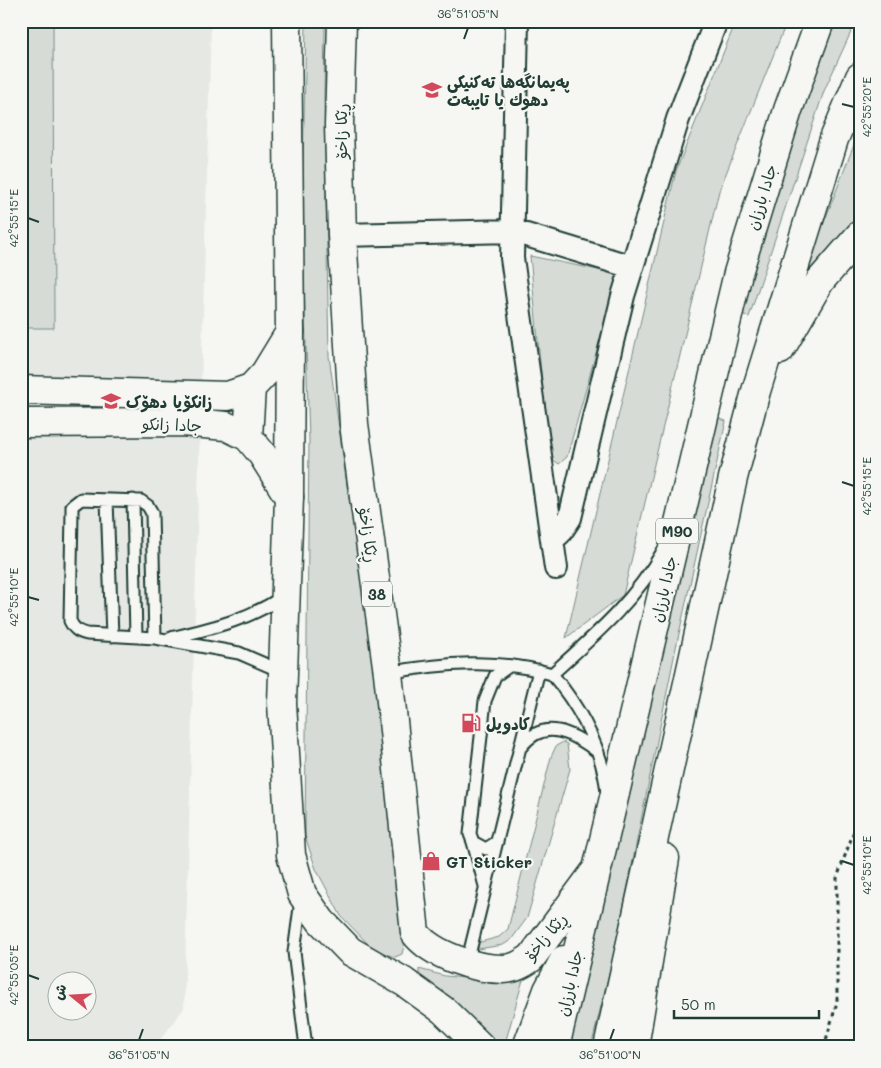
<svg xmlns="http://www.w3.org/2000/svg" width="881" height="1068" viewBox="0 0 881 1068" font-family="Mali,'Playpen Sans Arabic',sans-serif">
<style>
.built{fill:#e6e8e4;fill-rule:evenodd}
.green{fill:#d6dbd6;stroke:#7a8c85}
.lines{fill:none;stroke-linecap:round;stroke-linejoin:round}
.service-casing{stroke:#1f3d34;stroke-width:15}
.minor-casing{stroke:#1f3d34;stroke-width:26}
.tertiary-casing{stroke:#1f3d34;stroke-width:31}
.primary-casing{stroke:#1f3d34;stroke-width:31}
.motorway-casing{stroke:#1f3d34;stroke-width:31}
.path{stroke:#1f3d34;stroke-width:3;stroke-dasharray:4 4;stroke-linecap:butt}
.service{stroke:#f6f6f2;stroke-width:11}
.minor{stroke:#f6f6f2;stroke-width:22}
.tertiary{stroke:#f6f6f2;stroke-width:28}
.primary{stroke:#f6f6f2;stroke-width:28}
.motorway{stroke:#f6f6f2;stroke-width:28}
.ticks{fill:none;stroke:#1f3d34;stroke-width:2}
.labels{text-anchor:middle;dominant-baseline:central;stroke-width:4.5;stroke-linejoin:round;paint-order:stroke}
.shield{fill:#f6f6f2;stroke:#60746d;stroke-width:1}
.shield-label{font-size:15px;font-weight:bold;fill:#1f3d34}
.poi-label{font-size:16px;font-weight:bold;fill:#1f3d34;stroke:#f6f6f2;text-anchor:start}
.street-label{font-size:16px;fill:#1f3d34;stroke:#f6f6f2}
.neatline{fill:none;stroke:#1f3d34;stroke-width:2}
.ticks-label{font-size:12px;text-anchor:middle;fill:#1f3d34}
</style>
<rect width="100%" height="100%" fill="#f6f6f2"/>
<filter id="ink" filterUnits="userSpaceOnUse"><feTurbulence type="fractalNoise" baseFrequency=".02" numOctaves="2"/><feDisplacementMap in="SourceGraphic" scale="10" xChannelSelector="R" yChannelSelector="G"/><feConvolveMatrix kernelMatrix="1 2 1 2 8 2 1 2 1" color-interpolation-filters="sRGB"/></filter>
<g filter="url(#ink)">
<path class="built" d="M21,21H211L184,1008L155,1047H21ZM58,980H88V1010H58Z"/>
<path class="green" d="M21,21H53L54,328H21Z
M306,21H325L324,97L329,356L347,486L367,607L406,937L402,954L395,957L375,951L341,916L316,869L305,836L309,440L302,217Z
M736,21H787L719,191L623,595L566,638L676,171Z
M834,21H856L824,91L749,317L739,313L795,111Z
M860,129V214L803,277Z
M530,256L618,274L567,457L559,464L549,457Z
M715,417L726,421L675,652L615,949L591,1047H568Z
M563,742L567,744L570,769L527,918L511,940L503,945L478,949L477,943L499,937L508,929L551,757L556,746Z
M419,969L445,976L496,981L526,969L504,1047H500L485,1030L419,980Z"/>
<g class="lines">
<defs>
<path id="service" d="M81,499L141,501L148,506L152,513L155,638L87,634C78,632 74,629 70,621L72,512V506Z
M107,500L112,636
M133,500L136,637
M155,638L239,653L283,672
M171,638C212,628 248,620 284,596
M388,673C442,663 499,658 552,674C580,708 602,747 607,792
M552,674C595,635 634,602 663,551
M521,747C544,717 573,733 598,752
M473,842L485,886
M497,842L486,849L473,842L470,834L485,701L495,676L509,666
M301,900L294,952L306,1047
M467,963L539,670"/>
<path id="minor" d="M517,21L512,258L556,568
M342,235L513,231L632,267
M552,540L560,533L570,518L623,296L678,119L716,21"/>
<path id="tertiary" d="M21,390L228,396L251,388L265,373L290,332
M21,423L182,422L226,426L248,437L262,454L289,497
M248,437L251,388"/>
<path id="primary" d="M287,21L290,332L289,497L282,703L291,855L302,894L321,921L350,951L404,982L443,1010L481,1047
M342,21L339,125L342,235L354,424L388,673L415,933C432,955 475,969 503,969C514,969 522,964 531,958L594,873"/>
<path id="motorway" d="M780,350L820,281L860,235
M527,1047L548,990L564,960
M555,1047L738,273L788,110L820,21
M608,1047L733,478L756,391L834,139L860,77
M634,1047L665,858"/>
</defs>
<use href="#service" class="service-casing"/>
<use href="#minor" class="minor-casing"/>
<use href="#tertiary" class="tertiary-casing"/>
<use href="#primary" class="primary-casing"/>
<use href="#motorway" class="motorway-casing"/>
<path class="path" d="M824,1047L837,1002V878L860,814"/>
<use href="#service" class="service"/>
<use href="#minor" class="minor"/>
<use href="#tertiary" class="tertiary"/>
<use href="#primary" class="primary"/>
<use href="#motorway" class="motorway"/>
</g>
</g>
<path class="ticks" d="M464,39L468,28M842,104L854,107M28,218L39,222M842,482L854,486M28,597L39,600M842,861L854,865M28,975L39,979M139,1040L143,1029M610,1040L614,1029"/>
<defs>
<symbol id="university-bare" viewBox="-9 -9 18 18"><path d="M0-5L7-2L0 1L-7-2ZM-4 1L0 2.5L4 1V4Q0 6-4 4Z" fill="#d1495b" stroke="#f6f6f2" stroke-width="2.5" paint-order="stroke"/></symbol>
<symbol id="fuel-bare" viewBox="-9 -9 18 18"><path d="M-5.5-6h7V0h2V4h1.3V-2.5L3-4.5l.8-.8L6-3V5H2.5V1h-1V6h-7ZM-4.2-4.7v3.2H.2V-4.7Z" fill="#d1495b" stroke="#f6f6f2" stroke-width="2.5" paint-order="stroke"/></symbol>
<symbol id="shop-bare" viewBox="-9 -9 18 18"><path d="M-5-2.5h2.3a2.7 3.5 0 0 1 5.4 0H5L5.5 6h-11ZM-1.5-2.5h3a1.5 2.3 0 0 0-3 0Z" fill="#d1495b" stroke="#f6f6f2" stroke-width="2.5" paint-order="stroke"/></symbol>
</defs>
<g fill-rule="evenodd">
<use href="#university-bare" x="418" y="76" width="28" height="28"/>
<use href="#university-bare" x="97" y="387" width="28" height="28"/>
<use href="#fuel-bare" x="457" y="709" width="28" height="28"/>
<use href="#shop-bare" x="417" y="847" width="28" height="28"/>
</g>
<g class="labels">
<g class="shield">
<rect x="656" y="518.5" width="42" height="25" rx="4"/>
<rect x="362" y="581.5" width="30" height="25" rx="4"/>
</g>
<g class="shield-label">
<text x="677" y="531">M90</text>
<text x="377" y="594">38</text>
</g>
<g class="poi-label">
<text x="447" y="81">پەیمانگەها تەکنیکی<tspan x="447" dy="18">دهوك یا تایبەت</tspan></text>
<text x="126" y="401">زانکۆیا دهۆک</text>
<text x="486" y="723">كادويل</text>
<text x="446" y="861">GT Sticker</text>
</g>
<g class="street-label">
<text transform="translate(340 131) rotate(-90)">ڕێکا زاخۆ</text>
<text transform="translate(761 197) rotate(-73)">جادا بارزان</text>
<text transform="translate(172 424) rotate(2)">جادا زانکو</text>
<text transform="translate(369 535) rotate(82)">ڕێکا زاخۆ</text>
<text transform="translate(663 589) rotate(-77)">جادا بارزان</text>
<text transform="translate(545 936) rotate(-50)">ڕێکا زاخۆ</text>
<text transform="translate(569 983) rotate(-77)">جادا بارزان</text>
</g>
</g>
<rect width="881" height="1068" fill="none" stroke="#f6f6f2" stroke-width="55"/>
<g transform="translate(72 996) rotate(288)"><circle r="24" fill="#f6f6f2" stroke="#a0aca6"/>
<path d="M0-4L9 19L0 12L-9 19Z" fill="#d1495b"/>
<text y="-8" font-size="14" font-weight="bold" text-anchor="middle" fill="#1f3d34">ش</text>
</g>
<path d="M674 1010v8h145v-8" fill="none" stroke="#1f3d34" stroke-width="2.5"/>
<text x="681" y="1010" font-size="15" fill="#1f3d34" stroke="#f6f6f2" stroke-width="4" paint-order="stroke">50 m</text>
<rect x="28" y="28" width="826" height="1012" class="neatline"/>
<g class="ticks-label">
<text x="468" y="18">36°51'05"N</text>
<text transform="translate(867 107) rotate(-90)" y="4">42°55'20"E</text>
<text transform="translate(14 218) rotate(-90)" y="4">42°55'15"E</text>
<text transform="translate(867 486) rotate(-90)" y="4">42°55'15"E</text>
<text transform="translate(14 597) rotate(-90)" y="4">42°55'10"E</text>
<text transform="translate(867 865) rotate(-90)" y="4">42°55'10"E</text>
<text transform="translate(14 975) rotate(-90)" y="4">42°55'05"E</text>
<text x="139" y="1059">36°51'05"N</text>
<text x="610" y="1059">36°51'00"N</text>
</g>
</svg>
